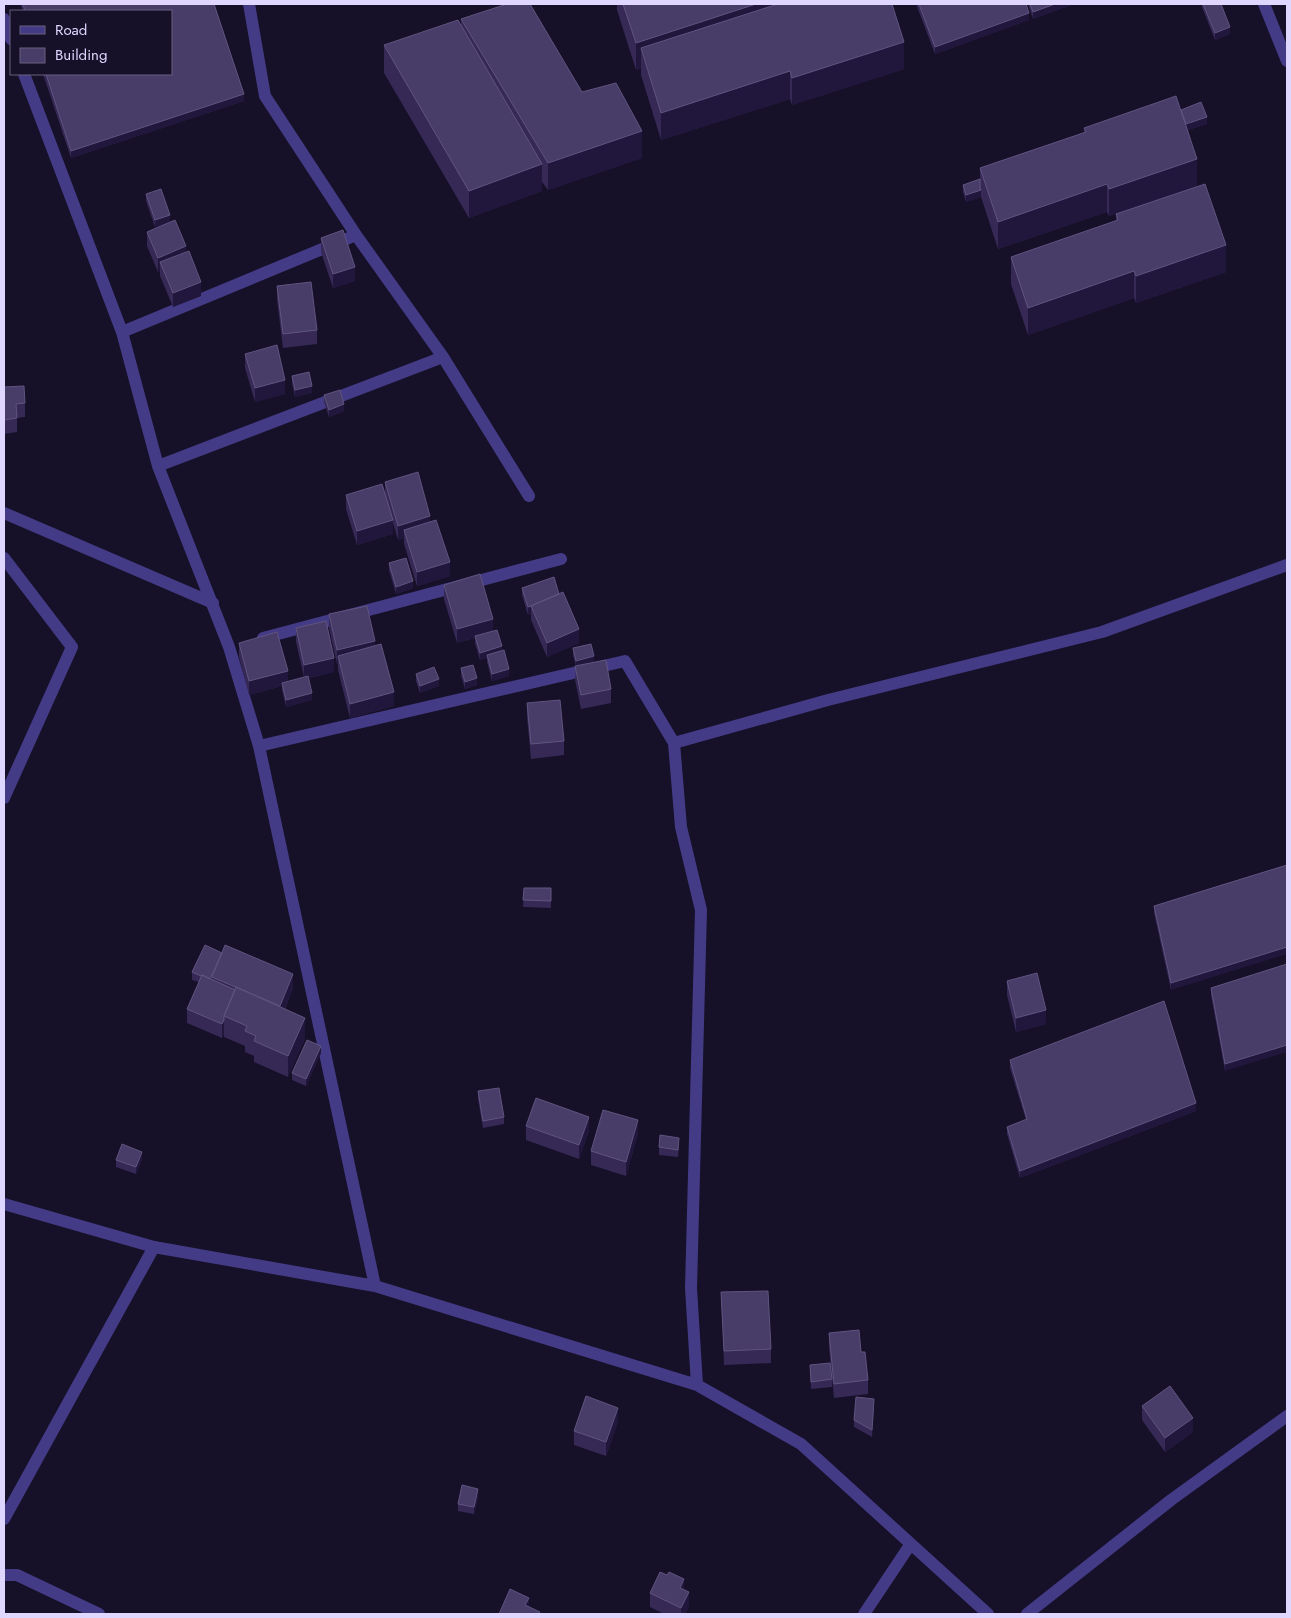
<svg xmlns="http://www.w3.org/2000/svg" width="1291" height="1618" viewBox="0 0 1291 1618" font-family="Jost,sans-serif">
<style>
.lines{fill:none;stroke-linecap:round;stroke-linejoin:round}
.minor{stroke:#443b86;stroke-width:12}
.wall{fill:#362956}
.shaded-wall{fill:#21173c}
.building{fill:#483c68;stroke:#605480}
</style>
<rect width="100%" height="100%" fill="#161028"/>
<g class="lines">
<path class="minor" d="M249,4L265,96L356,235
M1264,4L1287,61
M4,19L11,39
M24,74L122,332L158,466L229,647L259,746L375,1286
M122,332L356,235L443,357L529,496
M158,466L443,357
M4,513L213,603
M4,558L72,647L4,798
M263,638L561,559
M674,743L681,827L701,910L691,1288L697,1385
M259,746L625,661L674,743L828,700L1102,632L1287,565
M4,1204L154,1247L375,1286L697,1385L801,1444L988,1614
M4,1519L154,1247
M4,1575H17L99,1614
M864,1614L910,1545
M1027,1614L1171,1500L1287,1416"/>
</g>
<path class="wall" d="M20,4H214L244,101L71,158L43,74H171V11H23Z
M617,4H892L904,69L792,105L790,99L661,140L641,75V68L636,70L617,10Z
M916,4H1026L1029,20L935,54Z
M1028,4H1074L1033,19Z
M1202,4H1221L1230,34L1215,40L1202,7Z
M461,19L582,92L642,158L548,190L542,182V191L469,218L384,73V45L461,25Z
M1181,110L1207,124L1188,130L1197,186L1109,216L1107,212L998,249L981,197L966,202L963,192V185L980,179V168L1084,133V128Z
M146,194L170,222L155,227L146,201Z
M1116,214L1226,272L1136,303L1134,298L1028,335L1011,284V257L1116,221Z
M147,232L186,252L201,296L173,307L160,276V271L158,272L147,246Z
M321,238L355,281L333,288L321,252Z
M277,286L317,330V344L283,348L277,300Z
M245,354L285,394L255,402L245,368Z
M292,376L312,393L295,397L292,383Z
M4,387L25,403V417L17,418V432L4,434Z
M324,395L344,411L329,417L324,402Z
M385,482L430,521L450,576L417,586L404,544V538L398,540L393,523V534L357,545L346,509V495L385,494Z
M389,563L413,588L396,594L389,570Z
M444,585L493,631L502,651L509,676L492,681L487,662V658L480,660L475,643V638L457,643L444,599Z
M522,588L559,594L579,643L547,657L531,620V614L528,615L522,595Z
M329,614L375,646L394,706L350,718L338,670V664H337L329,628Z
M296,628L334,672L309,678L312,700L286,707L282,690V686L249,695L239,657V643L288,682L304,677L296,642Z
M573,648L594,663L611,689V703L581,709L575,680L576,666L573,655Z
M461,668L477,685L465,689L461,676Z
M416,674L439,686L420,693L416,681Z
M527,703L564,741V755L531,759L527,717Z
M1287,865L1171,990L1154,913V906Z
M524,888H551V908L523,907Z
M1287,964L1225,1071L1211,995V988Z
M192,972L293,988L285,1009L305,1039L288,1077L254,1062V1056L245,1052V1046L224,1037V1034L222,1038L187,1023V1009L199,982L192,980Z
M1007,981L1046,1024L1016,1032L1007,995Z
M321,1053L306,1086L292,1080V1073Z
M1010,1060L1196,1111L1020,1178L1007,1134V1127L1026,1120L1010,1068Z
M478,1091L504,1117V1124L483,1128L478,1099Z
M526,1126L589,1131L579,1159L526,1140Z
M638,1134L626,1176L591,1165V1151Z
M679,1145L678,1157L659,1155V1147Z
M142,1159L136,1174L116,1167V1160Z
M721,1292L771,1349V1363L724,1365Z
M829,1333L861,1352L868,1380V1394L834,1398L829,1347Z
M810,1365L832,1379V1387L811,1389Z
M874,1406L872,1437L854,1427V1420Z
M1142,1406L1193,1432L1165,1452L1142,1420Z
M618,1422L606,1456L574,1445V1431Z
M478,1496L474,1514L458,1511V1504Z
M684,1590L689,1606L685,1614H664L650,1607V1593Z"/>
<path class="shaded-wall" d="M756,4H840L641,48V68L636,70V43Z
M1055,4H1074L1033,19V12Z
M1029,13V20L935,54V47Z
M1230,27V34L1215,40V33Z
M904,42V69L792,105V78Z
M790,71V99L661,140V113Z
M244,94V101L71,158V151Z
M1207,117V124L1182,132V125Z
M642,131V158L548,190V163Z
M1197,159V186L1109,216V189Z
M542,164V191L469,218V191Z
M1107,184V212L998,249V222Z
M981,190V197L966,202V195Z
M170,215V222L155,227V220Z
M1226,245V272L1136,303V276Z
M186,246V260L160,262V271L158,272V258Z
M355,267V281L333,288V274Z
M1134,271V298L1028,335V308Z
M201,282V296L173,307V293Z
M285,380V394L255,402V388Z
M312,386V393L295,397V390Z
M344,404V411L329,417V410Z
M430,516V530H404V538L398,540V526Z
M393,520V534L357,545V531Z
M450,562V576L417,586V572Z
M413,581V588L396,594V587Z
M528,607H531V614L528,615Z
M493,619V633L457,643V629Z
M579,629V643L547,657V643Z
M375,641V655L338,656V664H337V650Z
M502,646V654L487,655V658L480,660V653Z
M594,656V664L576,668V661Z
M334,658V672L304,679V665Z
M509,669V676L492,681V674Z
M288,671V685L282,683V686L249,695V681Z
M477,678V685L465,689V682Z
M439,679V686L420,693V686Z
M394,692V706L350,718V704Z
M312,693V700L286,707V700Z
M1287,947V954L1171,990V983Z
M293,974V988L280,1020V1006Z
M1046,1010V1024L1016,1032V1018Z
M305,1018V1039L288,1077V1056Z
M224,1020V1034L222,1038V1024Z
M1287,1045V1052L1225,1071V1064Z
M321,1046V1053L306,1086V1079Z
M1196,1103V1111L1020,1178V1171Z
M589,1117V1131L579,1159V1145Z
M638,1120V1134L626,1176V1162Z
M142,1152V1159L136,1174V1167Z
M618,1408V1422L606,1456V1442Z
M1193,1418V1432L1165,1452V1438Z
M478,1489V1496L474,1514V1507Z
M684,1579V1593L680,1588Z
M689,1592V1606L685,1614H681V1608Z
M529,1598V1612L525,1605Z"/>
<path class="building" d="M23,4H214L244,94L71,151L46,74H171V11H25Z
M507,4H530L582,92L616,83L642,131L548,163L461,19Z
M623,4H756L636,43Z
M778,4H892L904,42L792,78L790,71L661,113L641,48Z
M919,4H1026L1029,13L935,47Z
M1030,4H1055L1033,12Z
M1203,4H1221L1230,27L1215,33Z
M458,20L542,164L469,191L384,45Z
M1176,96L1197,159L1109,189L1107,184L998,222L980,168L1086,132L1084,128Z
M1201,102L1207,117L1186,124L1181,110Z
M980,179V188L981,190L966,195L963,185Z
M1205,184L1226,245L1136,276L1134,271L1028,308L1011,257L1118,220L1116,214Z
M161,189L170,215L155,220L146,194Z
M175,220L186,246L158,258L147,232Z
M343,230L355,267L333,274L321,238Z
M189,251L201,282L173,293L160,262Z
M311,282L317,330L283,334L277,286Z
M277,345L285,380L255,388L245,354Z
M309,372L312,386L295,390L292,376Z
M24,386L25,403L16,404L17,418L4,420V387Z
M340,390L344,404L329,410L324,395Z
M418,472L430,516L398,526L385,482Z
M382,484L393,520L357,531L346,495Z
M436,520L450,562L417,572L404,530Z
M406,558L413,581L396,587L389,563Z
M480,574L493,619L457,629L444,585Z
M554,577L559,594L531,606L528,607L522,588Z
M563,592L579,629L547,643L531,606Z
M367,606L375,641L337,650L329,614Z
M326,621L334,658L304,665L296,628Z
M497,630L502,646L480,653L475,636Z
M277,632L288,671L249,681L239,643Z
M381,644L394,692L350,704L338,656Z
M591,644L594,656L576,661L573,648Z
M504,650L509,669L492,674L487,655Z
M606,660L611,689L581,695L575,666Z
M473,665L477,678L465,682L461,668Z
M434,667L439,679L420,686L416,674Z
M308,676L312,693L286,700L282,683Z
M560,700L564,741L531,744L527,703Z
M1287,865V947L1171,983L1154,906Z
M524,888H551V901L523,900Z
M205,945L222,953L210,979L202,975L201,976L192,972Z
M225,945L293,974L280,1006L212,977Z
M1287,964V1045L1225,1064L1211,988Z
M1037,973L1046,1010L1016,1018L1007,981Z
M202,975L235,990L224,1016V1020L222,1024L187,1009Z
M236,987L305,1018L288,1056L254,1041L256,1036L245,1031L247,1026L224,1016Z
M1164,1001L1196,1103L1020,1171L1007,1127L1027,1119L1010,1060Z
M307,1040L321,1046L306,1079L292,1073Z
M499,1088L504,1117L483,1121L478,1091Z
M536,1098L589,1117L579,1145L526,1126Z
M603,1110L638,1120L626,1162L591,1151Z
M660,1135L679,1138L678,1150L659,1147Z
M122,1144L142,1152L136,1167L116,1160Z
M768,1291L771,1349L724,1351L721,1292Z
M859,1330L861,1352H865L868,1380L834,1384L829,1333Z
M830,1363L832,1379L811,1382L810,1365Z
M1170,1386L1193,1418L1165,1438L1142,1406Z
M586,1396L618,1408L606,1442L574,1431Z
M856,1397L874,1399L872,1430L854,1420Z
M462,1485L478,1489L474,1507L458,1504Z
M660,1572L667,1575L669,1572L684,1579L680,1588L689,1592L681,1608L650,1593Z
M510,1589L529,1598L525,1605L540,1612L539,1614H499Z"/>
<rect width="1291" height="1618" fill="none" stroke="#dfd7ff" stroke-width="10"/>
<rect x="10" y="10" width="162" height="65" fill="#161028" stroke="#66607e"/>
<rect x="20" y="26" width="25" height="8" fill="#443b86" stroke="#66607e"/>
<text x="55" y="35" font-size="15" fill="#dfd7ff">Road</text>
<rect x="20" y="48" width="25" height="15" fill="#483c68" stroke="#66607e"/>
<text x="55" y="60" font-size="15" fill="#dfd7ff">Building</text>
</svg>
